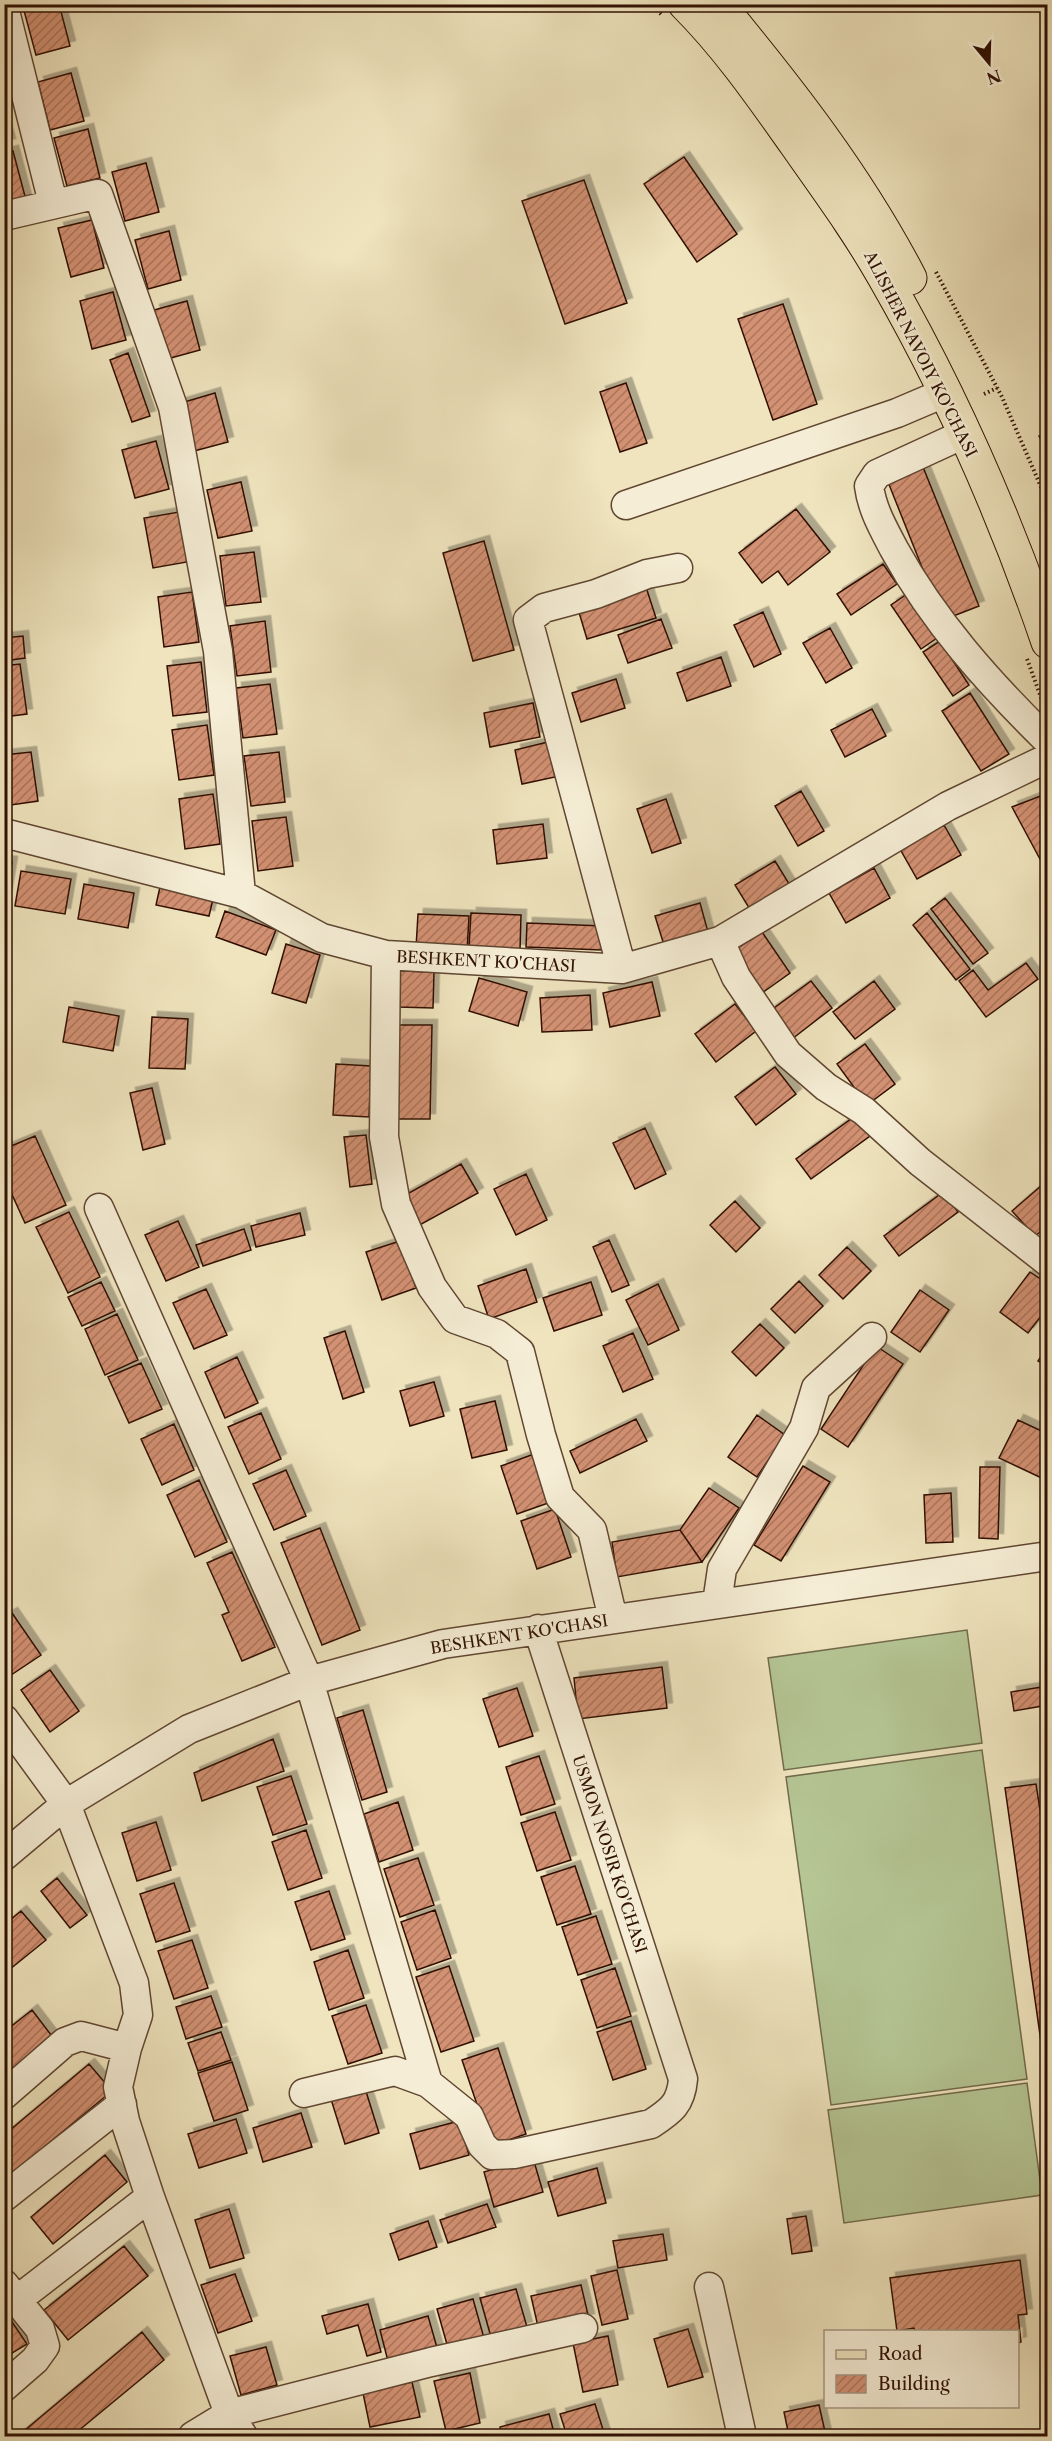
<svg xmlns="http://www.w3.org/2000/svg" width="1052" height="2441" viewBox="0 0 1052 2441" font-family="'Libre Caslon Text',serif">
<style>
.pitch{fill:#b5c594;stroke:#726b4b;stroke-width:1.5}
.building{fill:url(#building-hatch);stroke:#301102;stroke-width:1.5;filter:url(#shadow)}
.lines{fill:none;stroke-linecap:round;stroke-linejoin:round}
.minor-casing{stroke:#604631;stroke-width:31}
.major-casing{stroke:#301102;stroke-width:35}
.path{stroke:#301102;stroke-width:4;stroke-dasharray:1.5 3;stroke-linecap:butt}
.minor{stroke:#f5edd5;stroke-width:28}
.major{stroke:#efe4be;stroke-width:33}
.labels{text-anchor:middle;dominant-baseline:central;stroke-width:4.5;stroke-linejoin:round;paint-order:stroke}
.street-label{font-size:16px;fill:#301102;stroke:#f5edd5}
</style>
<defs>
<pattern id="building-hatch" width="6" height="6" patternUnits="userSpaceOnUse" patternTransform="scale(1.5)"><rect width="6" height="6" fill="#d39173"/><path d="M-1 1l2-2M0 6l6-6M5 7l2-2" fill="none" stroke="#ac755c"/></pattern>
<filter id="shadow"><feDropShadow dx="5.5" dy="-5.5" stdDeviation="0" flood-color="#0004"/></filter>
</defs>
<rect width="100%" height="100%" fill="#efe4be"/>
<filter id="stains"><feTurbulence type="fractalNoise" baseFrequency=".00333" numOctaves="4"/><feColorMatrix values="0 0 0 0 .2 0 0 0 0 .09 0 0 0 0 .02 0 0 0 .5 -.17"/></filter>
<radialGradient id="worn" r=".72"><stop offset=".6" stop-color="#630" stop-opacity="0"/><stop offset="1" stop-color="#630" stop-opacity=".3"/></radialGradient>
<path class="pitch" d="M967,1630L982,1743L784,1770L768,1658Z
M982,1750L1027,2079L831,2105L786,1777Z
M1027,2083L1042,2195L844,2223L828,2110Z"/>
<path class="building" d="M31,4H59L70,46L36,55L23,7Z
M71,73L84,121L50,130L38,82Z
M4,122L10,144L4,145Z
M88,129L100,178L67,186L54,138Z
M13,151L26,200L4,205V153Z
M684,157L737,234L697,262L644,184Z
M146,163L159,212L125,221L112,172Z
M584,180L627,303L565,324L522,201Z
M92,220L104,268L71,277L58,228Z
M169,231L181,280L148,289L135,240Z
M113,292L126,340L92,349L80,301Z
M187,301L200,350L167,359L154,310Z
M783,304L817,404L773,420L738,319Z
M128,353L150,416L132,422L110,360Z
M626,383L647,443L620,452L600,392Z
M215,393L228,442L194,451L181,403Z
M1048,432V454L1039,436Z
M156,441L169,489L135,498L122,450Z
M923,467L979,606L943,620L888,482Z
M241,482L252,531L218,538L207,490Z
M796,509L830,552L788,585L778,571L762,583L739,553Z
M179,512L187,562L153,568L144,518Z
M484,541L514,650L473,661L443,553Z
M254,552L261,602L226,606L220,556Z
M883,564L897,584L851,615L837,594Z
M646,587L656,618L587,639L578,609Z
M192,592L199,642L164,647L158,597Z
M907,594L937,638L921,649L891,605Z
M763,612L781,654L754,667L734,625Z
M661,619L672,648L628,663L618,635Z
M265,621L271,672L237,676L230,626Z
M830,628L852,668L826,683L803,643Z
M23,636L25,658L4,661V638Z
M940,641L969,685L953,696L923,652Z
M721,657L731,686L687,701L677,673Z
M201,662L207,712L173,716L167,666Z
M20,664L27,714L4,717V666Z
M616,679L625,708L581,722L572,693Z
M270,684L277,734L243,738L236,688Z
M970,693L1009,754L981,771L942,711Z
M533,703L540,737L490,747L484,713Z
M872,709L886,736L845,757L831,730Z
M207,725L214,775L179,780L172,730Z
M548,742L555,777L522,784L515,750Z
M31,752L38,801L4,806V755Z
M279,752L285,802L251,806L244,756Z
M801,791L824,831L798,846L775,806Z
M213,794L220,844L185,849L179,799Z
M1043,795L1048,797V874L1012,807Z
M666,799L681,843L652,853L637,809Z
M286,817L293,866L258,871L252,821Z
M543,824L547,858L497,864L493,830Z
M944,825L961,855L917,879L900,849Z
M4,861L12,862L6,898H4Z
M775,861L791,887L751,911L735,885Z
M874,868L890,898L846,923L829,893Z
M21,871L71,879L65,914L15,906Z
M84,884L134,893L128,928L78,919Z
M160,887L213,899L209,916L156,905Z
M945,898L988,953L973,964L931,909Z
M700,903L708,932L664,945L655,916Z
M225,911L276,930L266,955L216,937Z
M471,913L521,915L520,950L469,947Z
M927,913L970,969L956,980L913,925Z
M418,914L469,916L467,951L416,948Z
M527,923L603,926L602,950L526,947Z
M762,932L790,973L762,993L733,951Z
M286,944L320,955L306,1003L272,993Z
M1026,963L1038,979L986,1017L959,981L973,970L988,990Z
M400,971L434,972L433,1008L398,1007Z
M479,978L527,992L518,1026L469,1011Z
M811,981L832,1008L792,1039L770,1011Z
M874,981L895,1009L855,1039L833,1012Z
M652,982L660,1016L610,1027L603,993Z
M590,995L592,1030L542,1032L540,998Z
M735,1004L756,1031L716,1062L695,1034Z
M69,1007L119,1016L113,1051L63,1042Z
M152,1017L188,1019L185,1069L149,1068Z
M397,1025H432L430,1119H395Z
M865,1044L895,1084L867,1105L837,1064Z
M336,1064L371,1066L369,1117L333,1115Z
M775,1067L796,1094L756,1125L735,1097Z
M152,1088L165,1144L143,1150L130,1093Z
M855,1116L870,1136L811,1179L796,1159Z
M645,1128L666,1174L635,1189L613,1143Z
M366,1135L372,1184L350,1187L344,1137Z
M35,1136L66,1205L25,1223L4,1177V1149Z
M461,1164L478,1193L416,1227L400,1198Z
M526,1174L547,1220L516,1235L494,1189Z
M1048,1180V1226L1035,1236L1012,1211Z
M943,1192L958,1212L899,1256L884,1236Z
M735,1201L760,1228L736,1252L710,1225Z
M69,1212L100,1277L68,1293L36,1227Z
M300,1213L305,1235L256,1247L251,1226Z
M178,1221L199,1267L166,1281L145,1235Z
M244,1229L251,1250L203,1266L196,1245Z
M609,1240L629,1285L612,1292L593,1247Z
M400,1241L416,1288L382,1300L366,1252Z
M847,1247L871,1271L843,1299L819,1275Z
M526,1269L537,1302L489,1319L478,1286Z
M1030,1272L1048,1284V1307L1028,1333L1000,1312Z
M799,1281L823,1306L795,1333L771,1309Z
M101,1282L115,1311L82,1326L68,1297Z
M591,1282L602,1315L554,1331L543,1298Z
M658,1284L679,1330L648,1345L626,1300Z
M206,1289L227,1335L194,1349L173,1303Z
M920,1290L949,1310L920,1352L891,1332Z
M117,1314L138,1360L105,1375L85,1329Z
M760,1324L784,1348L756,1376L732,1352Z
M345,1331L364,1392L343,1399L324,1338Z
M633,1333L653,1379L623,1392L603,1346Z
M876,1346L903,1364L848,1447L821,1429Z
M1048,1346V1366L1038,1361Z
M237,1357L258,1403L225,1418L205,1372Z
M141,1363L162,1409L129,1423L108,1377Z
M434,1382L444,1416L410,1426L400,1391Z
M495,1401L507,1450L472,1458L460,1409Z
M261,1413L281,1459L249,1474L228,1427Z
M757,1415L785,1435L757,1477L728,1457Z
M636,1419L647,1441L580,1473L570,1451Z
M1018,1420L1048,1434V1481L999,1458Z
M174,1424L194,1470L162,1485L141,1439Z
M534,1454L551,1502L517,1514L501,1466Z
M803,1466L830,1482L781,1561L754,1545Z
M980,1467H1000L998,1539L979,1538Z
M286,1470L306,1516L274,1530L253,1484Z
M199,1480L227,1542L195,1557L167,1495Z
M709,1488L739,1508L702,1562L680,1530Z
M951,1493L953,1542L926,1543L924,1495Z
M555,1509L571,1557L537,1569L521,1521Z
M320,1528L360,1630L322,1645L281,1543Z
M680,1530L702,1562L617,1577L612,1542Z
M232,1552L275,1647L242,1661L222,1615L229,1612L207,1563Z
M12,1613L41,1655L11,1675L4,1665V1618Z
M662,1667L667,1708L578,1719L574,1678Z
M50,1670L79,1711L50,1732L21,1690Z
M1048,1686V1705L1014,1711L1011,1692Z
M517,1688L533,1736L499,1747L483,1699Z
M363,1710L387,1792L362,1800L337,1718Z
M273,1739L284,1771L202,1801L194,1773Z
M539,1756L555,1804L521,1815L506,1767Z
M291,1776L307,1824L273,1835L257,1787Z
M1036,1784L1048,1862V2055L1043,2056L1005,1788Z
M398,1802L413,1850L379,1862L364,1814Z
M555,1812L571,1860L537,1871L521,1823Z
M156,1822L171,1870L137,1881L122,1833Z
M306,1830L322,1878L288,1890L272,1842Z
M418,1858L434,1905L400,1917L384,1869Z
M575,1866L591,1914L557,1925L541,1877Z
M57,1878L87,1915L70,1928L41,1891Z
M174,1883L190,1931L156,1942L140,1894Z
M329,1891L345,1939L311,1950L295,1902Z
M435,1910L451,1958L417,1970L401,1922Z
M21,1911L46,1940L4,1974V1925Z
M596,1916L612,1964L578,1975L562,1927Z
M192,1940L208,1988L174,1999L158,1951Z
M348,1950L364,1998L329,2010L314,1962Z
M449,1966L474,2041L441,2052L416,1977Z
M615,1968L631,2016L597,2028L581,1980Z
M211,1996L222,2027L186,2039L176,2007Z
M366,2005L382,2053L348,2064L332,2016Z
M32,2010L55,2040L4,2080V2032Z
M631,2021L646,2069L613,2080L597,2032Z
M221,2032L231,2060L198,2071L188,2043Z
M498,2048L526,2134L491,2146L462,2060Z
M232,2062L248,2110L214,2121L198,2073Z
M89,2064L112,2091L4,2180V2135Z
M364,2085L379,2133L345,2144L330,2096Z
M301,2113L312,2147L263,2162L253,2128Z
M236,2119L247,2153L199,2168L188,2134Z
M459,2121L469,2155L420,2169L410,2134Z
M105,2155L127,2182L53,2244L31,2217Z
M533,2158L543,2192L494,2207L484,2172Z
M597,2168L606,2203L558,2216L548,2182Z
M487,2204L496,2227L448,2243L440,2220Z
M229,2209L244,2258L210,2268L195,2220Z
M806,2216L812,2251L792,2254L787,2219Z
M428,2221L437,2247L399,2260L390,2234Z
M663,2234L667,2260L618,2268L613,2241Z
M124,2246L148,2276L68,2340L44,2310Z
M1020,2260L1027,2314L1018,2315L1021,2342L1018,2343V2332H915L914,2328L897,2331L890,2278Z
M617,2270L628,2319L602,2325L591,2276Z
M235,2274L252,2321L218,2333L201,2285Z
M581,2285L589,2319L539,2331L531,2296Z
M516,2289L527,2327L491,2337L480,2298Z
M473,2299L484,2338L448,2348L437,2309Z
M368,2304L381,2352L367,2356L358,2325L327,2334L322,2316Z
M8,2316L27,2344L4,2358V2319Z
M428,2316L438,2351L389,2365L380,2330Z
M688,2329L703,2377L668,2387L654,2339Z
M142,2332L164,2360L72,2436H18Z
M608,2336L618,2385L583,2392L573,2343Z
M266,2347L277,2385L241,2395L230,2356Z
M470,2373L480,2423L446,2431L434,2381Z
M412,2382L420,2417L370,2427L363,2393Z
M595,2404L605,2436H567L560,2414Z
M819,2405L826,2436H789L784,2412Z
M549,2414L555,2436H502L500,2427Z"/>
<g class="lines">
<defs>
<path id="minor" d="M4,7L53,203
M4,216L98,194L173,407L218,651L241,894
M964,434L877,474L869,486C872,509 883,528 894,549C934,622 989,683 1048,741
M626,505L897,413L944,393
M4,833L241,894L322,938L386,955L622,969L720,941L948,806L1048,758
M720,941L736,977L788,1054L826,1087L864,1111L920,1162L1048,1262
M386,955L384,1137L396,1204L432,1287L455,1319L497,1334L520,1352L541,1435L560,1497L592,1530L613,1619
M622,969L528,620L544,608L596,594L647,574L678,568
M99,1208L309,1681L428,2083
M717,1603L722,1569L804,1428L816,1388L872,1337
M4,1719L66,1804L134,1983L138,2015L127,2048L118,2087L125,2121L150,2197L229,2414L243,2436
M4,1856L66,1804L189,1729L309,1681L443,1644L1048,1556
M304,2093L395,2071L428,2083L469,2116L482,2145L492,2155L514,2154L651,2124C671,2111 681,2104 683,2079L538,1629
M4,2095L65,2042L81,2036L127,2048
M4,2197L122,2104
M4,2284L40,2329L45,2346L35,2360L4,2387
M709,2287L742,2436
M17,2300L150,2197
M193,2436L229,2414L431,2362L583,2328"/>
<path id="major" d="M685,4C727,46 761,95 795,143C825,186 857,229 883,275C950,391 1005,516 1048,642
M718,4C790,91 858,178 910,278"/>
</defs>
<use href="#minor" class="minor-casing"/>
<use href="#major" class="major-casing"/>
<path class="path" d="M650,4L662,15
M936,272L1002,397L1048,503
M984,394L997,388
M1027,659L1042,700"/>
<use href="#minor" class="minor"/>
<use href="#major" class="major"/>
</g>
<g class="labels">
<g class="street-label">
<text transform="translate(921 354) rotate(63)">ALISHER NAVOIY KO'CHASI</text>
<text transform="translate(486 961) rotate(3)">BESHKENT KO'CHASI</text>
<text transform="translate(519 1634) rotate(-9)">BESHKENT KO'CHASI</text>
<text transform="translate(610 1854) rotate(72)">USMON NOSIR KO'CHASI</text>
</g>
</g>
<rect width="1052" height="2441" fill="none" stroke="#efe4be" stroke-width="24"/>
<rect x="6" y="6" width="1040" height="2429" fill="none" stroke="#301102" stroke-width="3"/>
<rect x="12" y="12" width="1028" height="2417" fill="none" stroke="#301102" stroke-width="1.5"/>
<rect x="824" y="2330" width="195" height="78" fill="#f5edd5" stroke="#a69581" stroke-width="1.5"/>
<rect x="836" y="2350" width="30" height="9" fill="#efe4be" stroke="#a69581" stroke-width="1.5"/>
<text x="878" y="2360" font-size="18" fill="#301102">Road</text>
<rect x="836" y="2375" width="30" height="18" fill="url(#building-hatch)" stroke="#a69581" stroke-width="1.5"/>
<text x="878" y="2390" font-size="18" fill="#301102">Building</text>
<g transform="translate(989 63) rotate(161)" stroke="#f5edd5" stroke-width="4.5" paint-order="stroke">
<path d="M0-4.5L10 22L0 15L-10 22Z" fill="#301102"/>
<text y="-9" font-size="16" font-weight="bold" text-anchor="middle" fill="#301102">N</text>
</g>
<rect width="100%" height="100%" filter="url(#stains)"/>
<rect width="100%" height="100%" fill="url(#worn)"/>
</svg>
